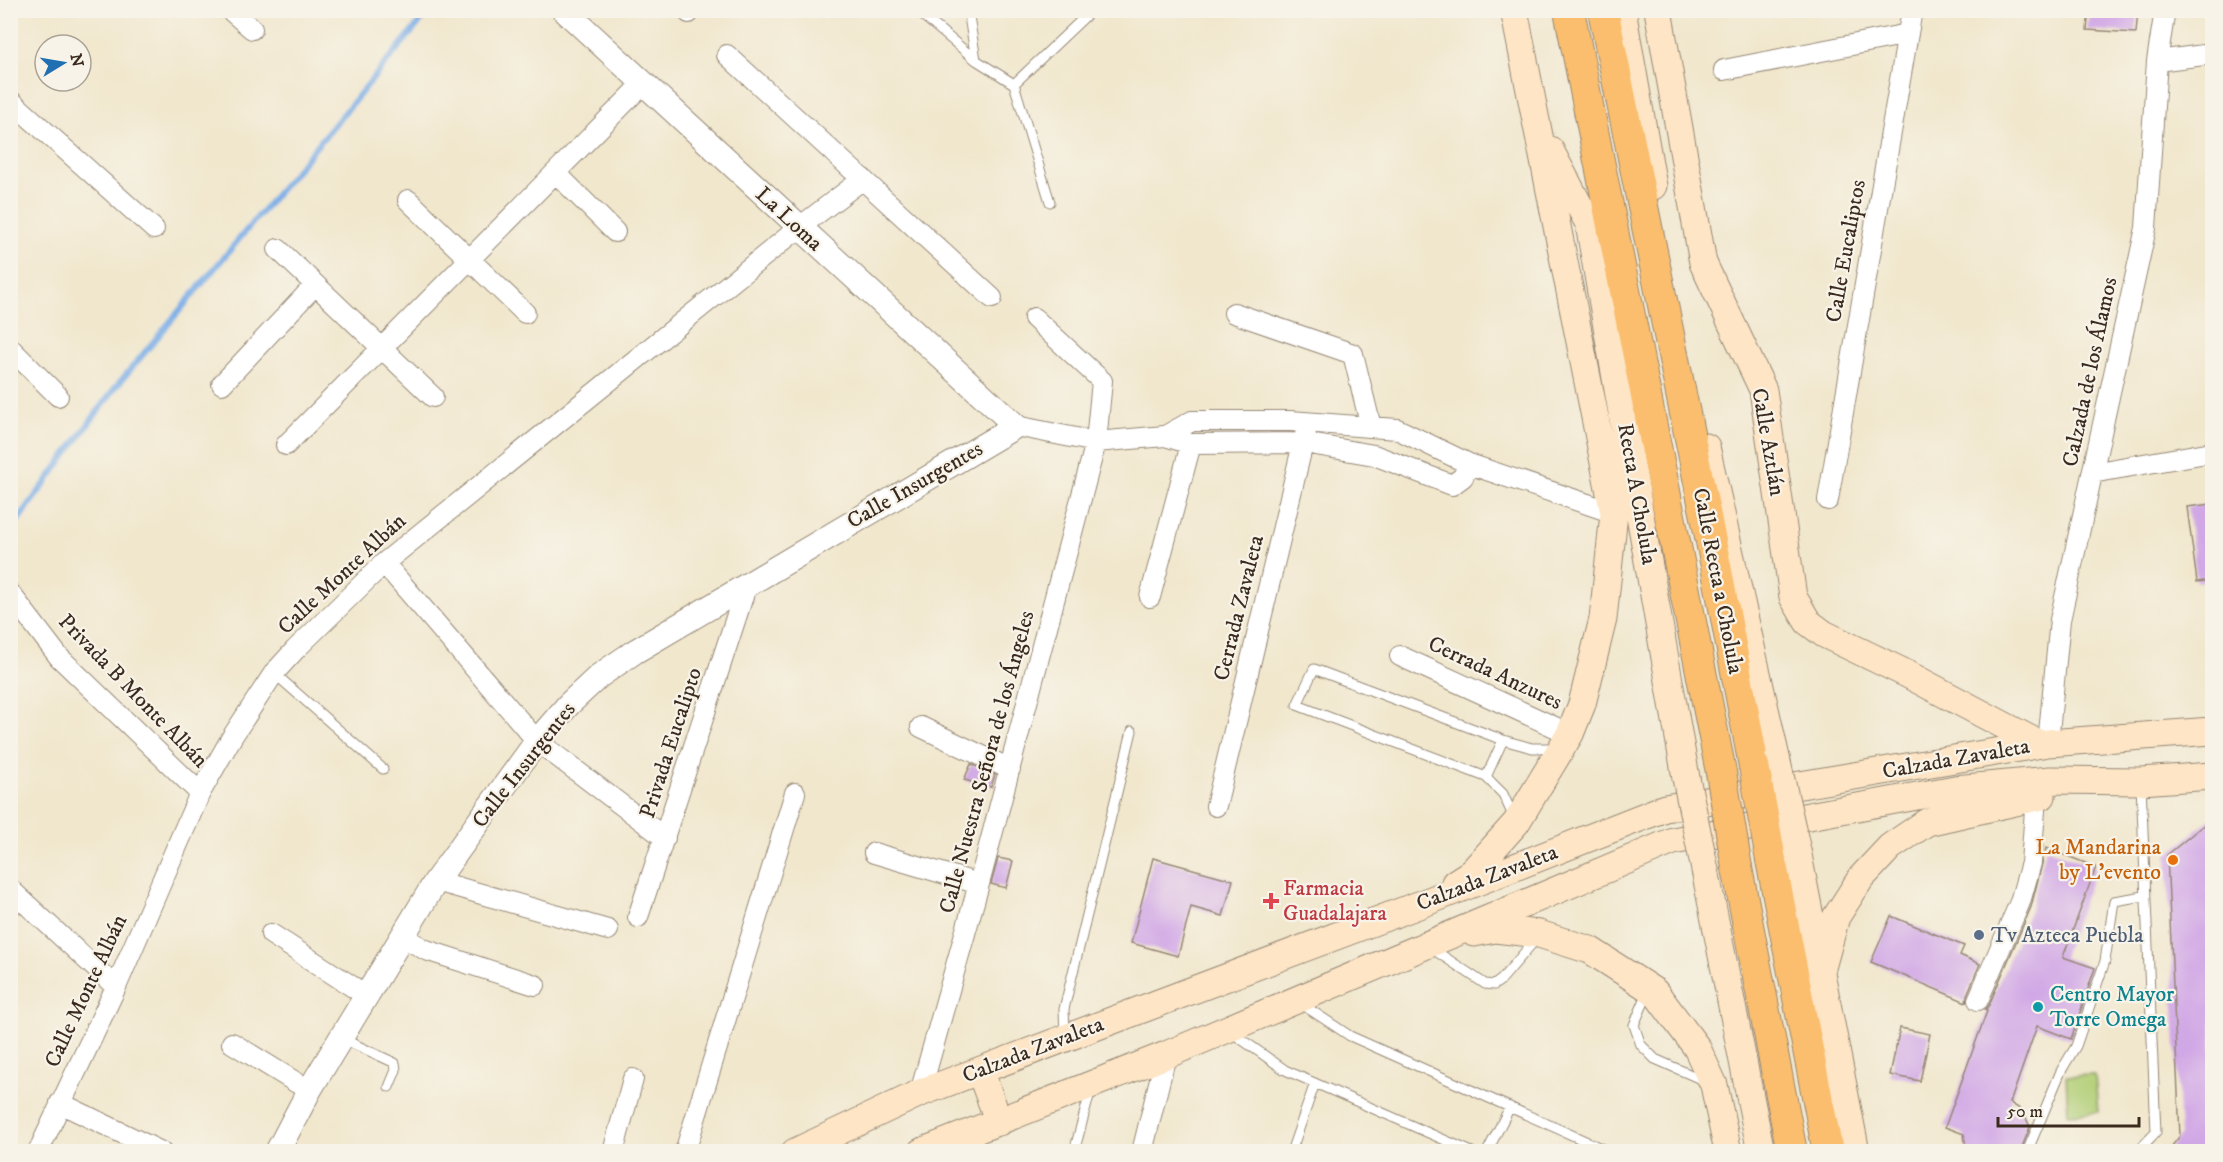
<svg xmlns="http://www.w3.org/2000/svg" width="2223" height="1162" viewBox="0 0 2223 1162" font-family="'IM FELL DW Pica',serif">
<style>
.green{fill:#b0ce75;stroke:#767c4a;stroke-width:1.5}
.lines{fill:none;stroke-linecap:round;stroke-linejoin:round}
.stream{stroke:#7baee7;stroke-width:6}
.building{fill:#d1a8e6}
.service-casing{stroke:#968876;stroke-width:11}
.minor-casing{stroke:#968876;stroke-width:22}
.tertiary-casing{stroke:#968876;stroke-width:26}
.secondary-casing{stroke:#968876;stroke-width:29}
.primary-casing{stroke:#968876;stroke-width:32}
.service{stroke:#fff;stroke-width:9}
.minor{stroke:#fff;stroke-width:20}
.tertiary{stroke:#fff;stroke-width:24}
.secondary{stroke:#fde5c5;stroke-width:27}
.primary{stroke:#fabe6e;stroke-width:30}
.secondary-bridge-casing{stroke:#968876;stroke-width:29;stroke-linecap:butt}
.primary-bridge-casing{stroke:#968876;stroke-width:32;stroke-linecap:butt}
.secondary-bridge{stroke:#fde5c5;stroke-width:27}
.primary-bridge{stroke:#fabe6e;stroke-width:30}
.food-dot{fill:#e8710a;stroke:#f7f3e8;stroke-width:2}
.health-dot{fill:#e0444e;stroke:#f7f3e8;stroke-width:2}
.service-dot{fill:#5c6f8a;stroke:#f7f3e8;stroke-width:2}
.culture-dot{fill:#0f9aa8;stroke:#f7f3e8;stroke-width:2}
.labels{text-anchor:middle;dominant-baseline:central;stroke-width:4.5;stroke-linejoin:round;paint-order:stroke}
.street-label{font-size:22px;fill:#3b2a1e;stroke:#f7f3e8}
.food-label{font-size:22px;fill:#c56008;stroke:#f7f3e8;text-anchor:end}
.health-label{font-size:22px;fill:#be3a42;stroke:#f7f3e8;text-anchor:start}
.service-label{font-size:22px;fill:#4e5e75;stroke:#f7f3e8;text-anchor:start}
.culture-label{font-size:22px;fill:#0d838f;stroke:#f7f3e8;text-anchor:start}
</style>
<rect width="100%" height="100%" fill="#f7f3e8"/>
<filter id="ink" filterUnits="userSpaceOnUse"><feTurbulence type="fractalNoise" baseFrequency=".0167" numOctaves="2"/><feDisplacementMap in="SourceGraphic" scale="12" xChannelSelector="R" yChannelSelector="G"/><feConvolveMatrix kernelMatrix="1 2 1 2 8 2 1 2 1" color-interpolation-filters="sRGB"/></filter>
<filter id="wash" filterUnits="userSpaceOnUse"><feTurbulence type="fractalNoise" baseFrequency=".008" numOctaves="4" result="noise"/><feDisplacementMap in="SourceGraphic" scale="24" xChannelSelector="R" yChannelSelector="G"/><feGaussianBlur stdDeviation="1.35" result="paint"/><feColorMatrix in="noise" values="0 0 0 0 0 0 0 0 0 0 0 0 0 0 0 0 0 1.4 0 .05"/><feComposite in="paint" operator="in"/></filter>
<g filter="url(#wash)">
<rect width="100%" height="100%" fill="#f1e7cd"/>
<path class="green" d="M2095,1075L2098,1112L2068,1114L2066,1076Z"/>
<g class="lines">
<path class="stream" d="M10,531L115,388L430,10"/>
</g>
<g id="blocks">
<path class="building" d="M2089,10H2138L2136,33L2087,30Z
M2212,504V580L2197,582L2187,507Z
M971,764L995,775L991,787L964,780Z
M2212,818V1152H2167L2180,1136L2167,855Z
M2046,848L2096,867L2063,957L2095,968L2071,1039L2037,1026L2010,1103L2020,1109L2026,1118L2030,1127L2020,1152H1970L1966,1147L1964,1134L1945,1127L1987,1011L1985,1010L1989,1005L2031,907Z
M998,858L1013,861L1006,888L991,884Z
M1153,858L1233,880L1223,916L1191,907L1178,956L1131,943Z
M1891,916L1964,946L1960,955L1980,964L1967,995L1966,1002L1871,962Z
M1900,1028L1930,1034L1920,1081L1890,1075Z"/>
</g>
</g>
<g filter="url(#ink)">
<use href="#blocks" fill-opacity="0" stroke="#968876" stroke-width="1.5"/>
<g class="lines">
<defs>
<path id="service" d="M916,10L976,60L1014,84
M968,10L976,60
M1014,84L1050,202
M1014,84L1092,10
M274,673L383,769
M1486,777L1503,740
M1514,818L1503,794L1486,777L1297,705L1314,669L1503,740L1532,748H1557
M1431,948L1485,984L1494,985L1501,980L1536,939
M1649,990L1634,1025L1641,1045L1655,1059L1705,1081
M1300,1003L1350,1036L1610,1152
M1231,1032L1285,1070L1472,1152
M1065,1035L1064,1009L1132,731
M341,1038L395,1063L396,1070L389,1087
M1074,1152L1091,1089
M1291,1152L1315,1083
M1487,1152L1510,1107
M2027,1152L2061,1071L2076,1046L2105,961L2114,901L2144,896
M2137,1152L2156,1132L2141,784"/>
<path id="minor" d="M230,10L252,29
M686,10L689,13
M727,55L992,298
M2157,61L2212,54
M1724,70L1908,34
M10,100L154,229
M556,173L615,232
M408,200L525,313
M278,249L433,397
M1234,313L1353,354L1371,427
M10,348L58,396
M222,384L315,285
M1016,426L1096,442L1165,436L1191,444L1304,443L1374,455L1452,485L1463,477L1469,464
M1165,436L1192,421H1290L1397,429L1469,464L1614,513
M286,445L643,84
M2092,473L2212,452
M1828,500L1912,10
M384,563L537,741L665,838
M10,593L59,657L200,793
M1150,597L1191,444
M1400,656L1570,734
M921,727L1010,769
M2048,743L2060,620L2146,228L2157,61L2165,10
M1216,806L1306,431
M874,853L979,884
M436,881L608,930
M10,889L116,987
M638,917L747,584
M271,934L367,996
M403,937L426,950L535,985
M1978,1000L2020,902L2031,863L2036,797
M232,1043L297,1083L310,1089
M920,1093L979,884L1096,442L1102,381L1034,318
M60,1103L161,1152
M38,1152L116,987L200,793L232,737L274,673L295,650L384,563L805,223L863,179
M613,1152L633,1079
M685,1152L795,793
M1142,1152L1166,1055"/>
<path id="tertiary" d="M277,1152L310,1089L436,881L537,741L569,704L599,676L634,652L1016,426L564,10"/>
<path id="secondary" d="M1622,10L1653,186
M1658,10L1703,263L1763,390L1793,597L1808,622L1824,634L1907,674L2039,744
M1550,150L1589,224L1686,778
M1706,447L1777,762
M1798,855L1856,1152
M1706,875L1761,1152
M1455,883L1472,872L1516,823L1570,734L1582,704L1603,619L1614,513L1514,10
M1474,933L1495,929L1539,934L1590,950L1655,992L1697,1048L1714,1085L1728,1152
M1820,975L1836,917L1861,878L1890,847L1927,822L2042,796
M980,1071L999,1122
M795,1152L920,1093L1421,904L1665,808L2048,743L2212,731
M921,1152L1166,1055L1673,841L1955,789L2050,780L2141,781L2212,776"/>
<path id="primary" d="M1569,10L1721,772
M1603,10L1716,566L1754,766
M1771,860L1828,1152
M1737,868L1792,1152"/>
</defs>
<use href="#service" class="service-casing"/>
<use href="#minor" class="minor-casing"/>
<use href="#tertiary" class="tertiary-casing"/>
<use href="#secondary" class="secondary-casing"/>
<use href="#primary" class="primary-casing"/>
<use href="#service" class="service"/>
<use href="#minor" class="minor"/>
<use href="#tertiary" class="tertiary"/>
<use href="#secondary" class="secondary"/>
<use href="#primary" class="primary"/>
<defs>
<path id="secondary-bridge" d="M1777,762L1798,855
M1686,778L1706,875"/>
<path id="primary-bridge" d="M1754,766L1771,860
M1721,772L1737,868"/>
</defs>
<use href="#secondary-bridge" class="secondary-bridge-casing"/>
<use href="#primary-bridge" class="primary-bridge-casing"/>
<use href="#secondary-bridge" class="secondary-bridge"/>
<use href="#primary-bridge" class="primary-bridge"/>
</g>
</g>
<circle class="food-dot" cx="2173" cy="860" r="6"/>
<path class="health-dot" d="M1268 892h6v6h6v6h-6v6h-6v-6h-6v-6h6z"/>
<circle class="service-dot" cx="1979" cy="935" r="6"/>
<circle class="culture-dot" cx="2038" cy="1007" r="6"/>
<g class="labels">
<g class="street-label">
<text transform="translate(789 219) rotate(43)">La Loma</text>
<text transform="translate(1846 251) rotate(-80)">Calle Eucaliptos</text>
<text transform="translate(2090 372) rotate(-78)">Calzada de los Álamos</text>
<text transform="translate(1768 442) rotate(80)">Calle Aztlán</text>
<text transform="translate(915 485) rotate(-30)">Calle Insurgentes</text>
<text transform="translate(1637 494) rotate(80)">Recta A Cholula</text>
<text transform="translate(342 574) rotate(-43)">Calle Monte Albán</text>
<text transform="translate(1718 581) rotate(79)">Calle Recta a Cholula</text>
<text transform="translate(1239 608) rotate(-76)">Cerrada Zavaleta</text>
<text transform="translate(1495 673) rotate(25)">Cerrada Anzures</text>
<text transform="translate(133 691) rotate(46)">Privada B Monte Albán</text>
<text transform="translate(671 743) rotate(-72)">Privada Eucalipto</text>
<text transform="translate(1956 759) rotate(-10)">Calzada Zavaleta</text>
<text transform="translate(987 762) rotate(-75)">Calle Nuestra Señora de los Ángeles</text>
<text transform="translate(524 765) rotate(-52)">Calle Insurgentes</text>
<text transform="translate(1487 878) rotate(-21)">Calzada Zavaleta</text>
<text transform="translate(86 991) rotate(-65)">Calle Monte Albán</text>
<text transform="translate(1033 1050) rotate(-21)">Calzada Zavaleta</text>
</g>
<g class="food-label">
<text x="2161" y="847">La Mandarina<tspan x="2161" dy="25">by L'evento</tspan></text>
</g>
<g class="health-label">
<text x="1283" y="888">Farmacia<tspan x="1283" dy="25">Guadalajara</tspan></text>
</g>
<g class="service-label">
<text x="1991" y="935">Tv Azteca Puebla</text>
</g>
<g class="culture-label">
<text x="2050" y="994">Centro Mayor<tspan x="2050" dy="25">Torre Omega</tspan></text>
</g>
</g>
<rect width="2223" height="1162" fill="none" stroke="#f7f3e8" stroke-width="36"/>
<g transform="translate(63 63) rotate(79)"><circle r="28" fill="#f7f3e8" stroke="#aca397" stroke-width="1.5"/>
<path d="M0-4.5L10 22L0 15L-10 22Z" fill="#1f6fb2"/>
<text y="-9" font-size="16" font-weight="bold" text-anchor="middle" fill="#3b2a1e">N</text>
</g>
<path d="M1998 1117v9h141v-9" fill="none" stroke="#3b2a1e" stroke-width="3"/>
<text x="2007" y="1117" font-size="18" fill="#3b2a1e" stroke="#f7f3e8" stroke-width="4.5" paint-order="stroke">50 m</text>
</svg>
